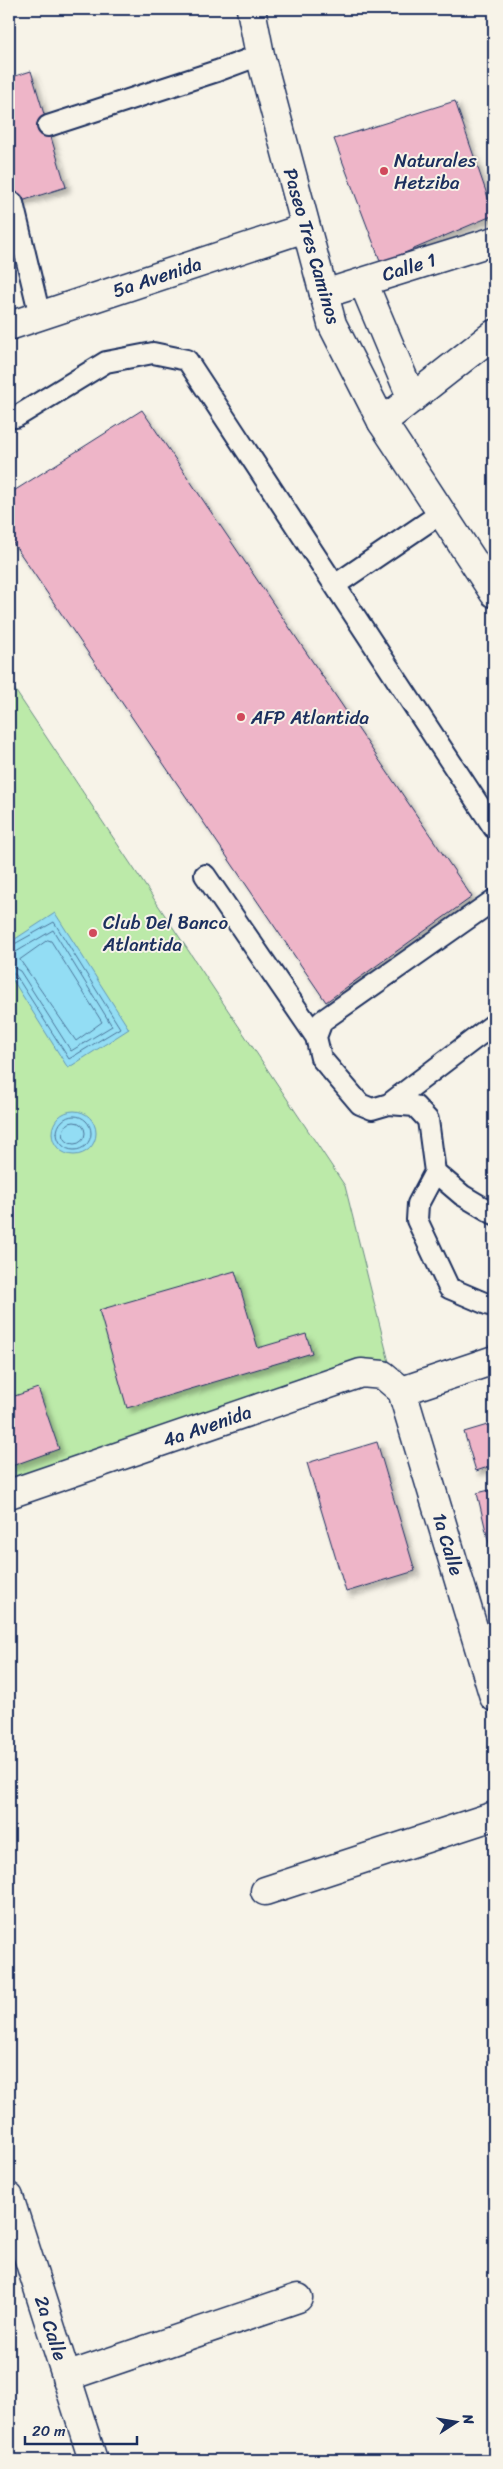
<svg xmlns="http://www.w3.org/2000/svg" width="503" height="2469" viewBox="0 0 503 2469" font-family="Sriracha,sans-serif">
<style>
.green{fill:#bceaa9;stroke:#6c8c84}
.water{fill:#93ddf4;stroke:#6397b8}
.lines{fill:none;stroke-linecap:round;stroke-linejoin:round}
.shore{stroke:#4b759a;stroke-width:1}
.building{fill:#eeb5c8;stroke:#1b2f5e;filter:url(#shadow)}
.service-casing{stroke:#1b2f5e;stroke-width:24}
.minor-casing{stroke:#1b2f5e;stroke-width:31}
.tertiary-casing{stroke:#1b2f5e;stroke-width:31}
.service{stroke:#f7f3e8;stroke-width:20}
.minor{stroke:#f7f3e8;stroke-width:28}
.tertiary{stroke:#f7f3e8;stroke-width:28}
.poi-dot{fill:#d1495b;stroke:#f7f3e8;stroke-width:2}
.labels{text-anchor:middle;dominant-baseline:central;stroke-width:4;stroke-linejoin:round;paint-order:stroke}
.poi-label{font-size:19px;fill:#1b2f5e;stroke:#f7f3e8;text-anchor:start}
.street-label{font-size:19px;fill:#1b2f5e;stroke:#f7f3e8}
</style>
<defs>
<filter id="shadow"><feDropShadow dx="4.5" dy="4.5" stdDeviation="2.5" flood-color="#0004"/></filter>
</defs>
<rect width="100%" height="100%" fill="#f7f3e8"/>
<filter id="ink" filterUnits="userSpaceOnUse"><feTurbulence type="fractalNoise" baseFrequency=".02" numOctaves="2"/><feDisplacementMap in="SourceGraphic" scale="10" xChannelSelector="R" yChannelSelector="G"/><feConvolveMatrix kernelMatrix="1 2 1 2 8 2 1 2 1" color-interpolation-filters="sRGB"/></filter>
<g filter="url(#ink)">
<path class="green" d="M9,681L345,1186L395,1386L363,1383L9,1498Z"/>
<path class="water" d="M55,913L129,1029L68,1068L9,974V943Z
M52 1133a22 22 0 1 1 44 0a22 22 0 1 1-44 0Z"/>
<g class="lines">
<path class="shore" d="M48,940L51,941L102,1022L76,1041L20,960Z
M9,947L54,922L120,1028L69,1059L15,974L9,972
M9,953L16,952L53,930L112,1026L71,1051L20,971L9,965
M57 1133a17 17 0 1 1 34 0a17 17 0 1 1-34 0Z
M63 1133a11 11 0 1 1 22 0a11 11 0 1 1-22 0Z"/>
</g>
<path class="building" d="M31,71L66,187L9,205V78Z
M455,101L494,215L381,263L334,139Z
M142,410L472,897L326,1002L9,537V494Z
M235,1271L258,1348L306,1334L312,1353L127,1408L99,1310Z
M38,1388L59,1449L9,1467V1398Z
M494,1423V1465L476,1471L464,1432Z
M377,1442L415,1571L346,1592L307,1463Z
M494,1489V1551L491,1552L477,1493Z"/>
<g class="lines">
<defs>
<path id="service" d="M48,126L217,71L260,55
M13,203L40,316
M16,417L106,362L153,353L187,360L494,828
M335,585L441,513
M205,875L316,1037
M494,900L322,1021L316,1037L321,1058L360,1104L372,1109L389,1104L494,1024
M389,1104L415,1106L428,1120L435,1172L418,1204L417,1220L449,1288L489,1305L494,1303
M435,1172L462,1195L494,1214"/>
<path id="minor" d="M363,282L412,399
M324,294L494,241
M9,326L305,228
M382,422L494,334
M402,1391L494,1697
M402,1391L494,1360
M9,1494L361,1373L383,1375L402,1391
M265,1891L494,1816
M9,2197L93,2460
M66,2377L298,2298"/>
<path id="tertiary" d="M251,9L260,55L332,324L382,422L494,593"/>
</defs>
<use href="#service" class="service-casing"/>
<use href="#minor" class="minor-casing"/>
<use href="#tertiary" class="tertiary-casing"/>
<use href="#service" class="service"/>
<use href="#minor" class="minor"/>
<use href="#tertiary" class="tertiary"/>
</g>
</g>
<g class="poi-dot">
<circle cx="384" cy="171" r="5"/>
<circle cx="241" cy="717" r="5"/>
<circle cx="93" cy="933" r="5"/>
</g>
<g class="labels">
<g class="poi-label">
<text x="394" y="160">Naturales<tspan x="394" dy="22">Hetziba</tspan></text>
<text x="251" y="717">AFP Atlantida</text>
<text x="103" y="922">Club Del Banco<tspan x="103" dy="22">Atlantida</tspan></text>
</g>
<g class="street-label">
<text transform="translate(312 246) rotate(74)">Paseo Tres Caminos</text>
<text transform="translate(409 267) rotate(-17)">Calle 1</text>
<text transform="translate(157 277) rotate(-18)">5a Avenida</text>
<text transform="translate(207 1426) rotate(-19)">4a Avenida</text>
<text transform="translate(448 1544) rotate(73)">1a Calle</text>
<text transform="translate(51 2328) rotate(72)">2a Calle</text>
</g>
</g>
<rect width="503" height="2469" fill="none" stroke="#f7f3e8" stroke-width="30"/>
<rect x="15" y="15" width="473" height="2439" fill="none" stroke="#1b2f5e" stroke-width="2" filter="url(#ink)"/>
<g transform="translate(456 2422) rotate(78)" stroke="#f7f3e8" stroke-width="4" paint-order="stroke">
<path d="M0-4L9 19L0 12L-9 19Z" fill="#1b2f5e"/>
<text y="-8" font-size="14" font-weight="bold" text-anchor="middle" fill="#1b2f5e">N</text>
</g>
<path d="M25 2436v8h112v-8" fill="none" stroke="#1b2f5e" stroke-width="2.5"/>
<text x="32" y="2436" font-size="15" fill="#1b2f5e" stroke="#f7f3e8" stroke-width="4" paint-order="stroke">20 m</text>
</svg>
